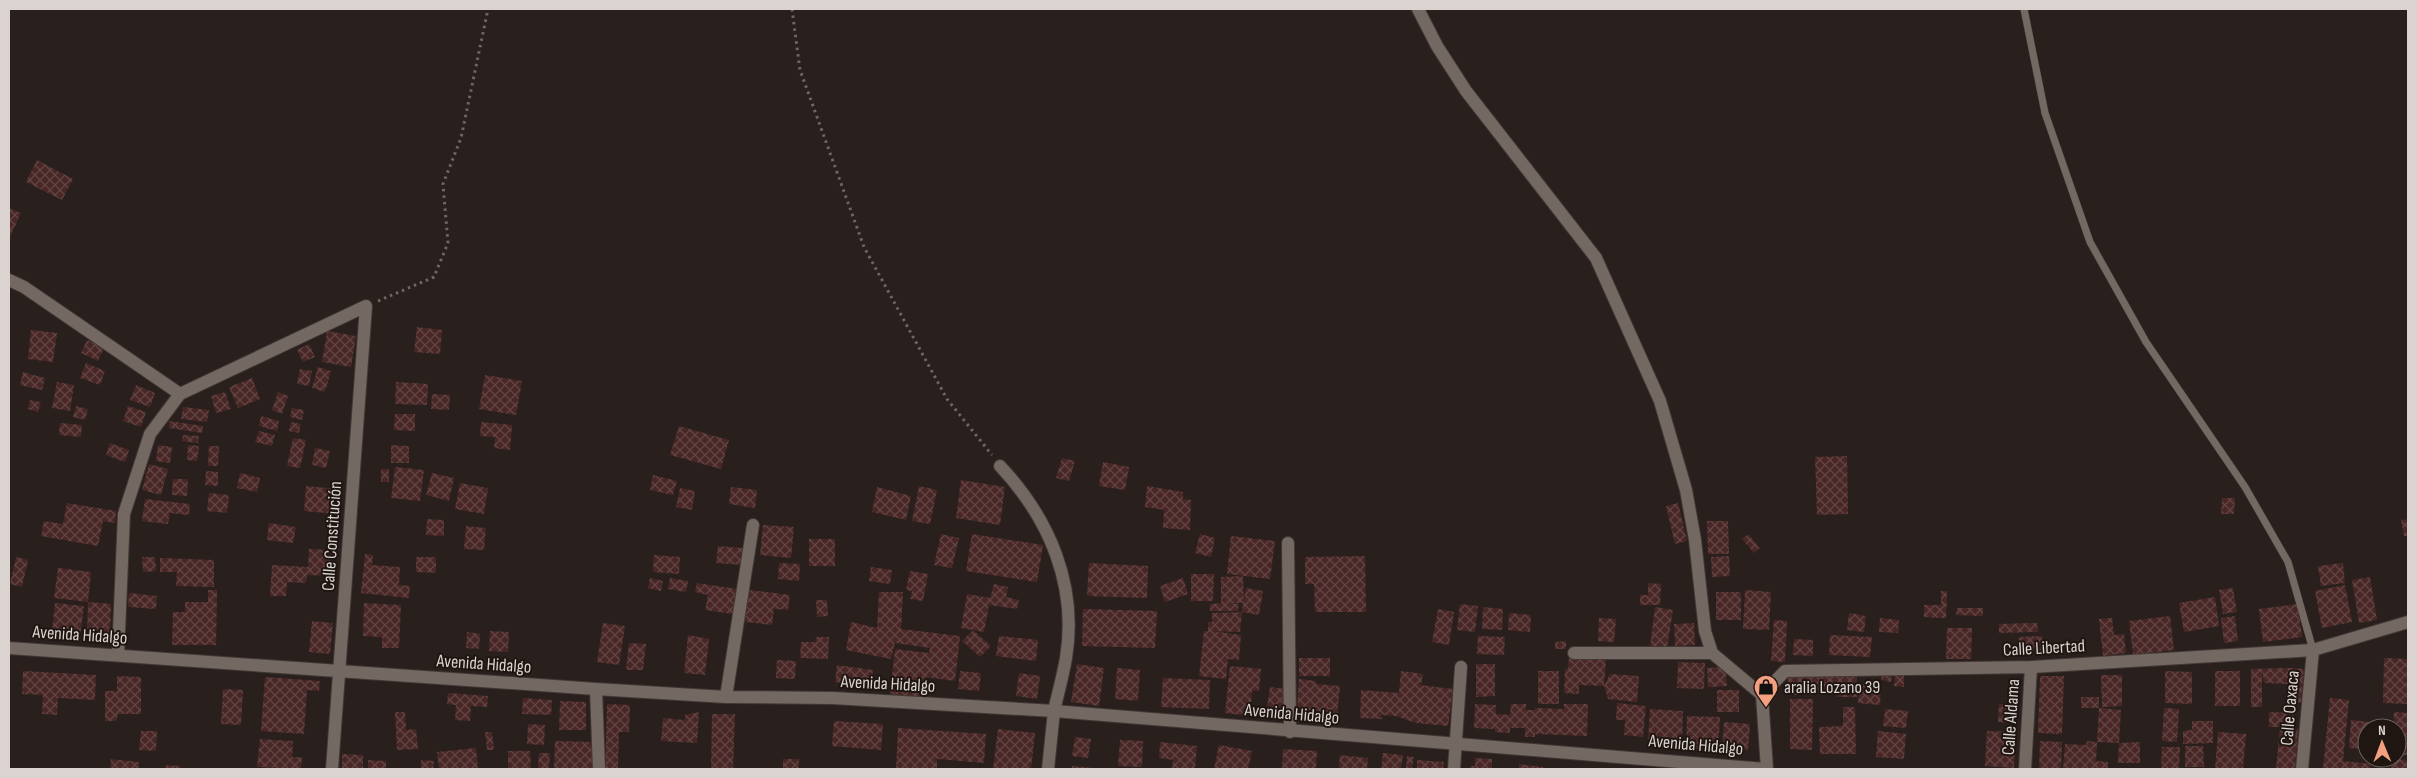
<svg xmlns="http://www.w3.org/2000/svg" width="2417" height="778" viewBox="0 0 2417 778" font-family="'Sofia Sans Condensed',sans-serif">
<style>
.building{fill:url(#building-cross-hatch)}
.lines{fill:none;stroke-linecap:round;stroke-linejoin:round}
.service-casing{stroke:#423936;stroke-width:8}
.minor-casing{stroke:#423936;stroke-width:14}
.tertiary-casing{stroke:#423936;stroke-width:14}
.path{stroke:#6f6663;stroke-width:3;stroke-dasharray:2.5 4;stroke-linecap:butt}
.service{stroke:#746863;stroke-width:7}
.minor{stroke:#746863;stroke-width:12}
.tertiary{stroke:#746863;stroke-width:12}
.labels{text-anchor:middle;dominant-baseline:central;stroke-width:4;stroke-linejoin:round;paint-order:stroke}
.street-label{font-size:18px;fill:#dad3d0;stroke:#1f1612}
.poi-label{font-size:18px;fill:#dad3d0;stroke:#1f1612;text-anchor:start}
</style>
<defs>
<pattern id="building-cross-hatch" width="8" height="8" patternUnits="userSpaceOnUse" patternTransform="scale(1.25)"><rect width="8" height="8" fill="#492726"/><path d="M0 0l8 8M0 8l8-8" fill="none" stroke="#634544"/></pattern>
</defs>
<rect width="100%" height="100%" fill="#291f1c"/>
<path class="building" d="M37,160L73,179L62,200L26,182Z
M9,208L21,213L9,239Z
M417,327L442,330L440,354L414,352Z
M31,330L57,333L53,362L28,359Z
M327,331L356,336L351,367L322,362Z
M87,340L104,348L98,361L81,353Z
M309,344L315,357L303,362L297,350Z
M86,363L105,371L100,385L80,378Z
M318,367L331,371L325,392L312,388Z
M300,369L312,371L309,386L297,384Z
M23,372L45,378L42,390L20,385Z
M485,375L522,381L516,415L479,409Z
M252,378L260,399L238,408L229,387Z
M57,382L74,385L70,411L52,408Z
M396,382L428,384L427,405L395,404Z
M136,385L155,393L150,407L130,400Z
M225,392L231,409L216,413L211,396Z
M278,392L288,396L282,414L272,410Z
M432,394L450,395L449,410L431,409Z
M30,400L41,402L38,412L28,409Z
M76,406L88,409L85,420L73,417Z
M128,406L146,412L141,427L123,421Z
M183,407L209,410L207,422L181,419Z
M292,408L304,410L302,420L290,417Z
M395,414H415V431L394,430Z
M261,416L279,421L277,431L259,426Z
M169,421L203,426L202,433L169,428Z
M291,422L301,424L299,433L289,431Z
M481,422L512,425L510,450L494,448L495,437L480,436Z
M60,423L82,425L81,437L59,435Z
M679,426L729,440L721,469L670,455Z
M259,431L275,435L272,446L255,442Z
M183,435L199,436L198,443L182,441Z
M293,438L306,440L300,468L287,466Z
M110,443L129,450L125,462L106,455Z
M158,445L172,447L170,463L156,461Z
M188,445L199,446L197,461L187,460Z
M391,445L409,446V463H391Z
M209,446H219L218,466H208Z
M315,448L330,451L326,468L312,465Z
M1847,456L1848,514L1817,515L1815,457Z
M1062,458L1075,461L1069,481L1056,478Z
M1103,462L1129,467L1125,490L1099,486Z
M149,464L168,469L161,495L142,490Z
M395,467L424,470L420,501L391,498Z
M381,469H389V482H381Z
M206,471L218,472V486L205,485Z
M240,473L260,478L257,492L237,488Z
M432,473L454,478L449,501L426,495Z
M653,475L677,481L673,495L650,490Z
M173,479H188L187,496L172,495Z
M961,480L1005,487L1000,525L956,518Z
M460,483L488,488L484,514L455,509Z
M306,486L339,489L336,514L304,511Z
M919,486L937,490L930,524L912,521Z
M1147,486L1183,492V499L1191,500L1190,530L1163,528L1164,510L1145,507Z
M731,487L757,490L755,508L729,504Z
M877,487L911,496L906,520L872,512Z
M680,488L695,491L692,510L676,507Z
M209,493L229,495L227,513L207,511Z
M2222,498H2235L2234,514H2221Z
M145,499L190,504L189,515L170,513L168,524L142,521Z
M67,503L116,511L115,523L103,521L98,546L41,536L44,521L63,524Z
M1678,503L1687,541L1675,544L1666,506Z
M427,519L444,520V536L426,535Z
M2408,519V536H2404L2401,520Z
M1707,521H1728L1729,554H1708Z
M269,523L296,527L293,543L267,540Z
M763,525L794,527L791,558L760,555Z
M466,526L486,528L484,550L464,549Z
M941,534L959,538L952,568L934,565Z
M972,534L1043,545L1037,582L966,571Z
M1200,534L1215,538L1211,557L1195,553Z
M1748,534L1760,548L1754,553L1742,539Z
M1231,536L1275,541L1270,579L1227,574Z
M809,539H835V566H809Z
M718,546L743,548L742,565L716,563Z
M309,549L331,550L329,576L307,575L306,583L287,582L286,596H270L272,565L308,567Z
M365,554L373,555L372,565L400,567L399,585L410,586L409,598L361,593Z
M654,555L680,557L679,574L653,572Z
M1365,556L1366,612H1315L1314,584H1305V557Z
M1729,556L1730,576L1712,577L1711,557Z
M16,557L28,560L22,587L10,584Z
M142,557H155L156,571L143,572Z
M416,557H436V573L416,572Z
M160,558L214,560V587L176,586L177,572H160Z
M779,563L800,564L799,581L778,579Z
M1089,563L1148,566L1147,598L1087,596Z
M2343,563L2345,583L2321,586L2318,566Z
M871,567L892,570L890,584L869,581Z
M58,568L91,572L88,602L54,598Z
M910,571L928,574L923,601L910,599L912,591L906,590Z
M1191,574H1214L1213,601H1191Z
M1243,576L1244,600L1246,588L1263,591L1259,615L1242,612L1243,603H1230L1239,604L1238,611H1210V604L1221,603V577Z
M2370,577L2377,620L2359,623L2352,580Z
M650,578L663,581L661,591L648,588Z
M670,578L688,581L686,592L668,589Z
M1183,578L1188,594L1165,602L1160,586Z
M697,583L737,589L733,614L705,610L708,595L695,592Z
M1648,583L1661,584L1660,605H1640V595H1648Z
M994,584L1008,587L1006,597L1019,600L1017,609L989,605L984,632L973,630L991,646L980,657L962,641L973,630L961,628L967,594L990,598Z
M2345,585L2352,622L2322,628L2315,591Z
M2233,588L2237,612L2223,614L2219,590Z
M208,590H217L216,645H172L173,612H185V602H208Z
M749,590L790,595L788,610L774,609L772,625L745,622Z
M1745,590L1771,592L1769,630L1743,629Z
M1941,591H1947L1946,618L1924,617V605H1941Z
M879,592H903L901,629L960,636L955,681L926,677L923,698L890,694L895,649L929,653L930,648L895,643L891,659L846,650L851,622L877,628Z
M1716,592H1741V620H1716Z
M129,593L157,596L156,609L128,607Z
M2215,597L2219,626L2184,632L2179,603Z
M816,600H827L828,616L817,617Z
M88,602L111,604L110,637H87Z
M55,603L84,606L80,636L52,632Z
M364,603L401,605L399,648H382V637L363,636Z
M1460,604L1478,606L1475,632L1457,630Z
M2298,604L2302,637L2263,642L2259,609Z
M1483,607L1503,609L1502,630L1482,629Z
M1655,607L1673,610L1667,648L1650,646Z
M1957,608H1983V616L1956,615Z
M1083,609L1157,611L1155,648L1082,646Z
M1438,609L1454,612L1449,645L1432,642Z
M1242,612L1240,632L1212,631L1241,635L1239,660L1228,659L1226,679L1199,676L1204,631H1208V622H1212V613Z
M1509,613L1531,615L1530,632L1508,630Z
M1849,613L1866,616L1864,632L1847,630Z
M2170,616L2174,650L2133,655L2129,621Z
M2235,616L2238,641L2224,643L2221,618Z
M1599,618L1616,619L1614,642L1598,641Z
M1880,618L1899,620L1898,633L1879,632Z
M2112,618L2114,635L2124,634L2126,653L2103,656L2099,619Z
M1774,620L1787,621L1785,662L1771,661Z
M312,621L333,623L330,654L309,652Z
M603,623L625,626L619,665L597,662Z
M1694,623L1695,645L1675,646L1674,624Z
M2037,623L2038,632L1999,633V624Z
M1947,628H1972L1971,659H1946Z
M490,631L509,632L508,652L489,651Z
M467,632L480,634L479,649L466,648Z
M688,635L709,639L705,675L684,673Z
M1830,635L1872,637L1870,657L1829,655Z
M999,636L1038,640L1036,661L996,656Z
M1478,636L1505,637L1504,655L1477,654Z
M2042,636V651L2019,652V637Z
M816,637H829L828,659L800,658L801,642H815Z
M1794,639L1813,640V656L1793,655Z
M1566,641V649H1555V642Z
M629,643L646,644L643,670H626Z
M1299,658H1330V676H1299Z
M1569,658L1606,660L1604,686L1610,674L1639,676L1637,702L1608,699L1604,686L1579,685V694L1564,693L1565,669H1568Z
M2384,658L2408,659V704L2383,703Z
M777,660L796,661L795,679L776,678Z
M1678,662L1705,663L1704,689L1677,688Z
M1077,664L1104,668L1099,706L1071,702Z
M1476,664H1495V696L1476,697Z
M837,665L873,670L871,687L835,682Z
M1230,666L1261,669L1259,691H1252L1250,716L1225,713Z
M1725,667L1727,686L1708,687L1707,668Z
M1117,668L1140,670L1138,701L1115,699Z
M2290,668L2304,669L2301,703L2288,702L2289,684L2264,683L2262,669V707H2251V669Z
M23,671L96,675L95,700L58,698L57,715L42,714L43,695L22,694Z
M960,671L981,673L979,691L958,689Z
M1401,671L1423,674L1421,685L1453,689L1448,726L1416,723L1396,716L1381,715L1382,719L1360,718L1361,690L1399,693Z
M1538,671H1559V704H1538Z
M1788,671L1857,672V697H1837V692L1813,691V695H1788Z
M2165,671L2192,672V704L2165,703Z
M2215,671H2240V706H2215Z
M1883,672L1892,673L1891,682L1881,680Z
M1019,673L1040,676L1037,699L1016,696Z
M1895,674H1904V687L1894,686Z
M2101,675H2122V706L2102,707Z
M117,676L141,677V714H118L116,721H105V691H117Z
M2040,676H2064L2062,734L2038,733Z
M265,677L320,681L319,691L307,690L304,734L261,731Z
M1163,678L1210,680L1209,709L1161,707Z
M1299,679L1316,681V684L1340,686L1337,717L1314,715V711L1297,709Z
M1860,684L1881,686L1880,705L1858,703Z
M1270,687L1286,689L1282,716L1266,714Z
M223,689L243,690L241,725L221,724Z
M1717,690H1739V712H1717Z
M448,693L488,696L487,707L471,706L470,721L455,720L456,705L447,704Z
M2081,697H2099V708H2081Z
M523,698L552,700L551,715L522,714Z
M2330,698L2349,700L2343,761L2371,764L2370,769H2323Z
M1790,699H1813L1812,750L1790,749Z
M560,701L586,702V730H559Z
M1617,703L1646,706L1643,737L1624,735L1625,720H1616Z
M607,704L630,705L629,732H619L618,769H605Z
M1475,704L1496,705V714L1510,715L1511,704H1526V710H1535V708L1564,709V704H1588L1587,736L1535,734V737H1525V728H1510V733L1495,732V729L1474,728Z
M1999,704H2015L2014,723L1998,722Z
M1843,707H1855L1856,754H1820L1819,727L1843,726Z
M2099,708L2121,710L2119,743L2097,742Z
M2164,708L2179,709L2177,742L2162,741Z
M1650,709L1683,711L1682,744L1648,742Z
M1885,709L1908,711L1906,728L1883,726Z
M395,712H405L406,730L416,729L418,749L397,750Z
M699,712L697,743L661,741L663,718L685,720V715Z
M2269,712L2294,713L2293,728L2298,729L2295,769H2276L2280,727H2269Z
M2394,712L2408,713V755H2397V728H2393Z
M712,714H735L733,769H711Z
M1687,716L1720,717L1718,751L1686,749Z
M2351,720L2380,723L2379,728H2367V750L2349,748Z
M834,721L883,724L881,750L832,746Z
M2192,721H2213V743L2183,744V731L2192,730Z
M1724,722L1750,724L1748,750L1722,748Z
M528,724L545,725L544,745L527,744Z
M898,728L986,734L984,763L937,759V769H896Z
M998,729L1035,733L1031,769H993Z
M141,731H157L156,751L139,750Z
M1878,731L1906,734L1904,759L1876,757Z
M1987,731L2016,732L2014,768L1985,766Z
M485,732H492L494,750H487Z
M2218,732L2246,734L2243,769H2215Z
M1075,737L1091,739L1088,758L1072,756Z
M260,739L293,741L292,757H302L301,769L257,767Z
M1120,740L1143,741L1142,767L1118,766Z
M555,741L595,742V769H554Z
M2040,741L2062,742L2061,769H2039Z
M2087,741L2097,742L2096,761L2108,762V769H2063L2065,744L2086,745Z
M1160,742L1197,746L1195,769H1172L1173,760L1159,758Z
M2140,742V763H2118L2119,743Z
M1219,745L1252,751L1248,769H1214Z
M2185,746H2203L2204,767H2185Z
M2162,747H2180L2179,769H2161Z
M476,748L478,769H439L437,752Z
M1283,749L1317,751L1316,769H1282Z
M508,751H530L531,769H508Z
M539,753H550L549,769H538Z
M1383,753L1403,755L1401,769H1381Z
M342,754L363,755V769H342Z
M1340,755L1368,758L1367,769H1339Z
M1407,756L1414,757L1412,769H1406Z
M1475,758L1492,759V769H1470V766H1475Z
M111,759L139,762V769H110Z
M783,759H799V769H783Z
M2392,759L2408,760V769H2391Z
M368,760L386,761V769H368Z
M421,760L434,761L433,769H421Z
M1417,760L1444,762L1443,769H1417Z
M1519,764L1543,767V769H1519Z
M166,765L180,766V769H165Z
M1072,766L1094,768V769H1072Z"/>
<g class="lines">
<defs>
<path id="service" d="M2024,9L2045,113L2090,242L2146,342L2245,487L2288,562L2313,650"/>
<path id="minor" d="M1418,9L1437,46L1466,91L1596,258L1660,401L1686,490L1695,540L1705,631L1712,653L1762,695
M9,280L24,287L180,394L366,306L332,769
M1000,466C1049,518 1078,585 1066,658C1063,676 1058,693 1054,711
M1288,543L1290,732
M1574,653H1712
M118,655L124,514L150,434L180,394
M596,689L599,769
M726,697L753,525
M1454,769L1461,667
M1767,769L1762,695L1785,671L2031,667L2313,650L2408,622
M2025,769L2031,667
M2302,769L2313,650"/>
<path id="tertiary" d="M9,648L596,689L726,697L833,698L1054,711L1765,769
M1048,769L1054,711"/>
</defs>
<use href="#service" class="service-casing"/>
<use href="#minor" class="minor-casing"/>
<use href="#tertiary" class="tertiary-casing"/>
<path class="path" d="M792,9L800,70L864,247L947,399L992,455
M378,301L434,277L448,243L443,184L461,138L488,9"/>
<use href="#service" class="service"/>
<use href="#minor" class="minor"/>
<use href="#tertiary" class="tertiary"/>
</g>
<defs>
<symbol id="shop-pin" viewBox="-11 -11 22 30"><path d="M0 17L-7.5 6A9.5 9.5 0 1 1 7.5 6Z" fill="#f2a07f" stroke="#1f1612"/><path d="M-5-2.5h2.3a2.7 3.5 0 0 1 5.4 0H5L5.5 6h-11ZM-1.5-2.5h3a1.5 2.3 0 0 0-3 0Z" fill="#111"/></symbol>
</defs>
<g fill-rule="evenodd">
<use href="#shop-pin" x="1752" y="673" width="28" height="38"/>
</g>
<g class="labels">
<g class="street-label">
<text transform="translate(332 536) rotate(-86)">Calle Constitución</text>
<text transform="translate(80 635) rotate(4)">Avenida Hidalgo</text>
<text transform="translate(2044 648) rotate(-3)">Calle Libertad</text>
<text transform="translate(484 664) rotate(4)">Avenida Hidalgo</text>
<text transform="translate(888 684) rotate(3)">Avenida Hidalgo</text>
<text transform="translate(2290 708) rotate(-85)">Calle Oaxaca</text>
<text transform="translate(1292 714) rotate(5)">Avenida Hidalgo</text>
<text transform="translate(2011 717) rotate(-86)">Calle Aldama</text>
<text transform="translate(1696 745) rotate(5)">Avenida Hidalgo</text>
</g>
<g class="poi-label">
<text x="1784" y="687">aralia Lozano 39</text>
</g>
</g>
<rect width="2417" height="778" fill="none" stroke="#dad3d0" stroke-width="20"/>
<g transform="translate(2382 743) rotate(359)"><circle r="24" fill="#1f1612" stroke="#6a625e"/>
<path d="M0-4L9 19L0 12L-9 19Z" fill="#f2a07f"/>
<text y="-8" font-size="14" font-weight="bold" text-anchor="middle" fill="#dad3d0">N</text>
</g>
</svg>
